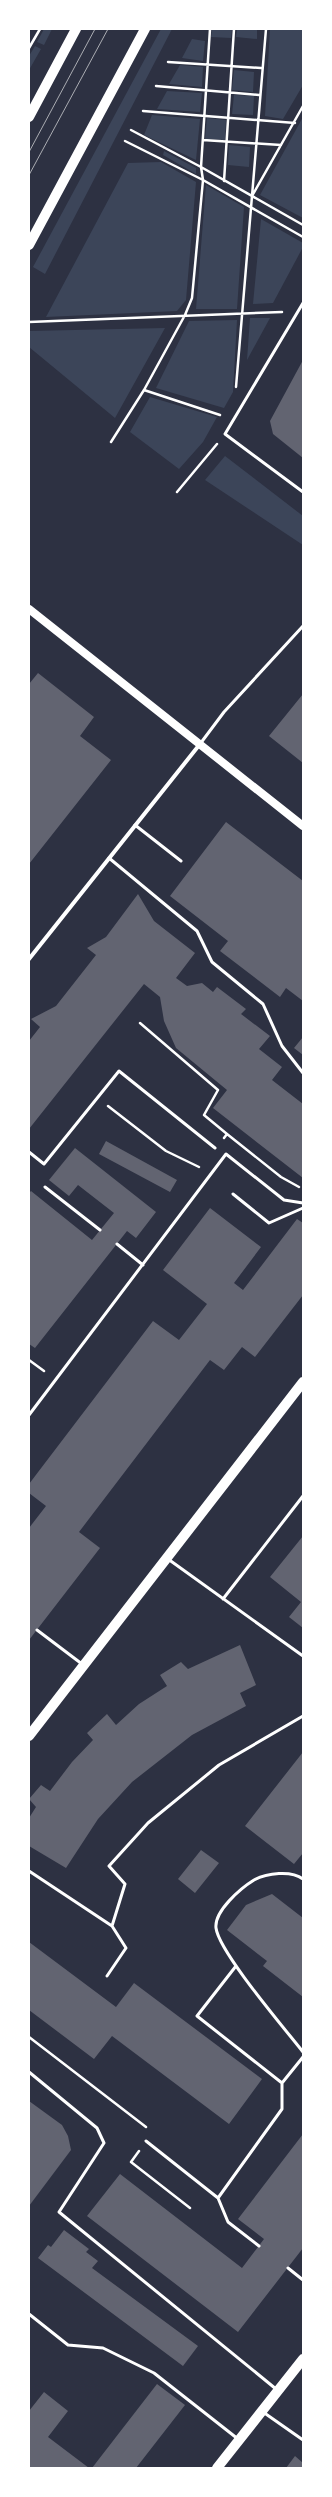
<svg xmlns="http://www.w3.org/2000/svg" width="332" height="2497" viewBox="0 0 332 2497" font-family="'Sofia Sans Condensed',sans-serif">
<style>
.green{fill:#3c4559}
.building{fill:#626471}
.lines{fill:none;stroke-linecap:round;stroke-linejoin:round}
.path{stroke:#fff;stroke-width:2.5}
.service{stroke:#fff;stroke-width:3}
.minor{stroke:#fff;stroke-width:4}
.secondary{stroke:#fff;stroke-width:8}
.primary{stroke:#fff;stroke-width:10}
.tram{stroke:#abadb3;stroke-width:1}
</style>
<rect width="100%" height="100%" fill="#2d3142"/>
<path class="green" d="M44,29H52L44,45L37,42Z
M161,29H172L45,274L33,267Z
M212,29H232L231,38L211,37Z
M237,29H257V39L236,37Z
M270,29H303V85L283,119L265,116Z
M192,39L205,41L203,61L182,58Z
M35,46L41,49L29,70V56Z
M180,65L203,67L202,87L169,84Z
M234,70L254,72L253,92L232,90Z
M167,91L202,93L200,112L157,109Z
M234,95L254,96L253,115L232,114Z
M152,115L200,119L196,160L144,135Z
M303,117V218L260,195Z
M207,118L226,120L225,140L205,139Z
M229,145L250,147L249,167L228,165Z
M164,151L196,168V174L163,155Z
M161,162L196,182L186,300L177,311L46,317L128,163Z
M206,185L244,207L237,309H196Z
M261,219L303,243V247L273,303L253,304Z
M250,318H270L247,360Z
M237,320L233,392L224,408L156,388L189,321Z
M165,328L115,418L29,347V331Z
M150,397L217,417L203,442L179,469L130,432Z
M225,456L303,516V545L205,480Z"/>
<path class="building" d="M303,360V458L273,434L270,421Z
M38,673L94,717L80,736L111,760L29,864V684Z
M303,694V763L269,736Z
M226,822L303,881V1001L286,988L280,997L220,951L228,941L170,896Z
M138,894L154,921L195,953L176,978L187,986L202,983L213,992L217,987L246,1009L241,1014L270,1036L259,1049L282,1067L272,1080L303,1104V1178L213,1108L227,1090L176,1048L164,1021L160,997L144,984L29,1129V1041L40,1027L31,1019L56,1006L96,955L87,948L106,937Z
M303,1037V1055L294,1048Z
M106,1141L177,1180L170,1192L99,1154Z
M75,1148L156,1212L136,1238L127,1231L35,1348L29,1344V1193L31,1191L92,1240L114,1213L78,1185L69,1196L49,1180Z
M210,1208L261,1247L234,1283L243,1290L297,1219L303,1223V1295L255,1357L242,1347L224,1370L210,1360L79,1532L100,1548L29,1640V1528L46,1506L29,1493V1484L153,1321L179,1340L207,1304L163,1270Z
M303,1536V1628L289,1617L301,1602L270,1577Z
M240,1645L256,1685L240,1693L246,1706L192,1735L132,1782L98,1819L66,1868L29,1846V1818L36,1807L29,1799L41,1785L50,1791L72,1762L93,1740L87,1733L107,1714L116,1725L139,1704L167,1686L160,1675L181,1662L188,1669Z
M303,1752V1853L294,1864L245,1826Z
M201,1850L219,1863L195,1893L178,1879Z
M272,1894L303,1918V1997L263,1966L267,1961L227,1930L246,1905Z
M29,1942L116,2007L134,1983L262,2079L229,2124L112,2036L94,2059L29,2010Z
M29,2101L62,2125L68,2136L71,2150L29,2206Z
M303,2134V2248L238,2332L87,2216L120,2174L242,2268L264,2239L238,2219Z
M64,2230L89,2249L86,2252L98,2261L92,2268L198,2346L183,2366L38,2258L48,2245L51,2247Z
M157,2384L185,2405L136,2468H92Z
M44,2392L68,2411L48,2437L89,2468H29V2411Z
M295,2456L303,2463V2468H286Z"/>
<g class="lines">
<path class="path" d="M29,48L40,29
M168,62L261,68
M156,86L259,95
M143,111L295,123
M131,130L201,167L303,225
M203,140L281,145
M125,141L203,180L201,167L210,29
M224,181L234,29
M252,196L303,106
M29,322L282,312
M236,387L266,29
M144,390L220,415
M111,442L144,390L185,315L192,298L203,180L303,237
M177,492L217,444
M140,1023L218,1090L204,1115L227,1134
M108,1106L166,1151L199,1167
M224,1138L227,1134L281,1177L299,1187
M29,1360L44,1371
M29,2037L146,2127
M139,2151L131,2162L190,2208"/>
<path class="service" d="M303,303L225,434L303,492
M200,744L224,712L303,626
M135,825L181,861
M109,858L197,931L212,962L263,1004L282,1046L303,1073
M29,1152L44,1164L119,1071L215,1148
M45,1187L100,1230
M233,1194L269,1223L303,1208
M117,1244L143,1265
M29,1415L226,1154L284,1200L303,1203
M168,1559L303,1656
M223,1599L303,1496
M37,1630L82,1664
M29,1871L112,1926L126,1948L107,1976
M303,1879C291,1870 267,1873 254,1880C241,1888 214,1911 216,1928C219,1952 285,2029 303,2052
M112,1926L125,1884L109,1866L148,1823L219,1765L303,1716
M29,2072L97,2128L104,2143L59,2212L276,2389
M282,2083L303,2057
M146,2141L218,2198L228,2222L259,2246
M218,2198L282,2109V2083L197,2016L236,1966
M288,2268L303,2280
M29,2314L68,2345L103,2348L154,2373L238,2439
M263,2412L303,2440"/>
<path class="minor" d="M29,959L200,744"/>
<path class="secondary" d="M29,609L303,826"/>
<path class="primary" d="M29,117L76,29
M29,245L145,29
M29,1736L303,1382
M217,2468L303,2359"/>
<path class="tram" d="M29,152L95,29
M29,175L108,29"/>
</g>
<rect width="332" height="2497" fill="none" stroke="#ffffff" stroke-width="60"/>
</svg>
